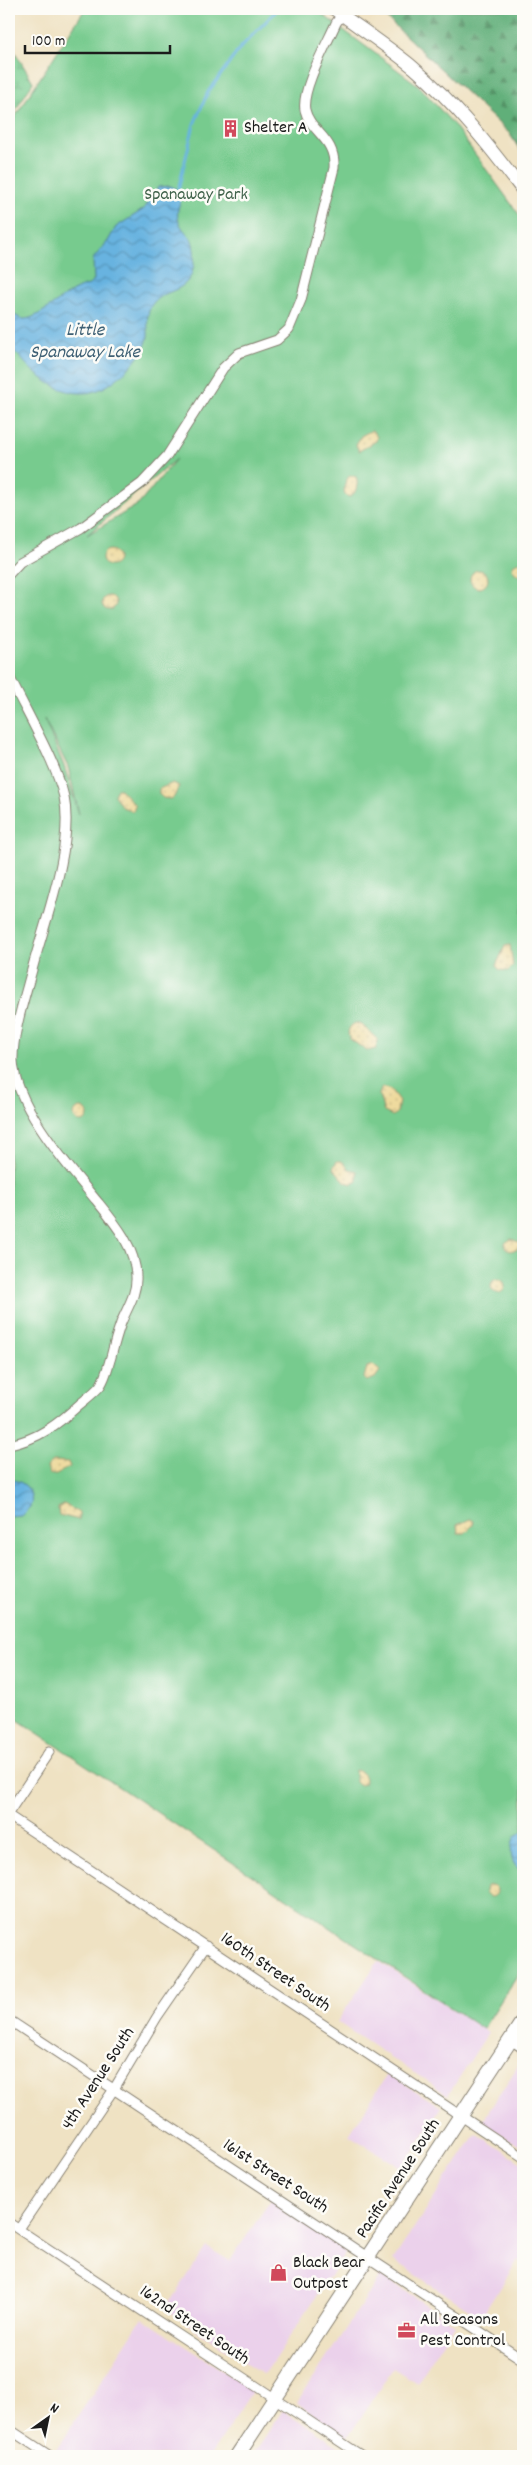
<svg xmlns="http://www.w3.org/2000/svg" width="532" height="2465" viewBox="0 0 532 2465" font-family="Dekko,sans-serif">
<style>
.built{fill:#ebd1eb}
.green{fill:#77cb8e;stroke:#4a7455;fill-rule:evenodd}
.forest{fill:url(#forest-firs);stroke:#3e664a}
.wetland{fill:url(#wetland-marsh);stroke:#4a7455}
.sand{fill:url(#sand-dots);stroke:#857b5d}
.water{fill:url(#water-waves);stroke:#42687e}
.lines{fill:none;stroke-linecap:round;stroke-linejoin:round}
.stream{stroke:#67b3e0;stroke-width:3}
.minor-casing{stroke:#867f70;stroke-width:11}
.tertiary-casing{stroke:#867f70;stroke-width:13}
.secondary-casing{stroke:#867f70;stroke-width:14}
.primary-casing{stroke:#867f70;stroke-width:16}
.minor{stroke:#fff;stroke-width:9}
.tertiary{stroke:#fff;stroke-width:11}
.secondary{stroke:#fff;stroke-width:12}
.primary{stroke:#fff;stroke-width:14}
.labels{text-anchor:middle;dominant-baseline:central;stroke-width:5;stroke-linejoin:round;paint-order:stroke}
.poi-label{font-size:18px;fill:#1c1c1c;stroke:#fdfcf7;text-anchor:start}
.park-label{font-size:18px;fill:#40624a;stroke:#fdfcf7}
.street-label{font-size:18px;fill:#1c1c1c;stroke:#fdfcf7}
.water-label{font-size:19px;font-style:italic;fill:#3e6074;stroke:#fdfcf7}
</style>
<defs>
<pattern id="forest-firs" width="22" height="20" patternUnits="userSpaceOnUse" patternTransform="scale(1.25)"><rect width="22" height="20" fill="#61af79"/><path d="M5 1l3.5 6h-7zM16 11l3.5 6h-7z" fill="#4f8e62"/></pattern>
<pattern id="wetland-marsh" width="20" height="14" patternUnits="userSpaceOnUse" patternTransform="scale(1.25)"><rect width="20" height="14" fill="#77cb8e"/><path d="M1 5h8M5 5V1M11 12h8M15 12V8" fill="none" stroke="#66ae7a"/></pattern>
<pattern id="sand-dots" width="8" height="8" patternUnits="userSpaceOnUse" patternTransform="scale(1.25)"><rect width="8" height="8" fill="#eeda9e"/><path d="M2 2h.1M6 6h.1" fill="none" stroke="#ccba88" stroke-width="1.8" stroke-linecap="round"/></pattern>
<pattern id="water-waves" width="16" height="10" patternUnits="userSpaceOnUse" patternTransform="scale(1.25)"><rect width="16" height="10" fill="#67b3e0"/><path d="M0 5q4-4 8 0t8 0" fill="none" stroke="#5491b5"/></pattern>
</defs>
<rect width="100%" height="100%" fill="#fdfcf7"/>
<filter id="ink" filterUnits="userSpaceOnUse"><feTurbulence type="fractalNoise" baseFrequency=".02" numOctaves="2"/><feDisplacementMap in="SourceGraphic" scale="10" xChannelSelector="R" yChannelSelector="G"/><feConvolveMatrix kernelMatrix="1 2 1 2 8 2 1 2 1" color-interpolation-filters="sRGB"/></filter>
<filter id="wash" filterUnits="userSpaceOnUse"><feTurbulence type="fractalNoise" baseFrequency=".0096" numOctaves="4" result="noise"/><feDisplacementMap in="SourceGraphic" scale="20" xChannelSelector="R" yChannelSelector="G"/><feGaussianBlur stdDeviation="1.12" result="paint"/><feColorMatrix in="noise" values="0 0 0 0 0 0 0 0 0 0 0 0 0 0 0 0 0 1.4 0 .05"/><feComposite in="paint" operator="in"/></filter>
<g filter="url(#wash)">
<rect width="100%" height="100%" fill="#efe2c3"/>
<path class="built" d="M378,1961L488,2033L448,2095L337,2022Z
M523,2058V2148L482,2122Z
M388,2073L441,2107L402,2168L349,2135Z
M476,2133L523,2164V2263L518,2260L481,2317L393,2260Z
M272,2198L348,2249L264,2375L165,2309L207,2247L230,2261Z
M381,2275L455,2324L417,2383L393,2368L348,2437L297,2403Z
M142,2318L253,2390L210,2456H65L56,2450Z
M283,2410L353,2456H252Z"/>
<path class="green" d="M85,9H315L418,85L454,125L523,220V1966L483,2029L9,1714V126ZM176,459L139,504L87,535ZM44,719L68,767L79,814L64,766Z"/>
<path class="forest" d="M377,9H523V155L509,133Z"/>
<path class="wetland" d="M9,42L33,82L9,121Z"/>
<path class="sand" d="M372,430L377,437L376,441L359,451L356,445L361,436Z
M350,475L356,477C359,483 356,495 349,497L345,495C343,486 345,482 350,475Z
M102 558a8 8 0 1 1 16 0a8 8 0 1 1-16 0Z
M523,561V577L516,574L512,568L514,564Z
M470 579a9 9 0 1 1 18 0a9 9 0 1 1-18 0Z
M102 603a7 7 0 1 1 14 0a7 7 0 1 1-14 0Z
M173,783L179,786L174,797L171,799L163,798L159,794V789Z
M117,789H120L135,805L133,811L122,807L114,795Z
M510,945L513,966L508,971L500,970L496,966L505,946Z
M356,1023L361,1024L378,1040L376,1049L367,1051L350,1039C346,1033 349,1025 356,1023Z
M382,1087L391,1090L399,1101L397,1112L393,1116L384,1112L379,1095Z
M74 1115a7 7 0 1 1 14 0a7 7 0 1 1-14 0Z
M337,1161H342L349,1169L357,1171V1181L352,1184L346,1182L333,1168Z
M511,1239L521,1243V1248L510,1251L505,1248V1243Z
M491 1286a7 7 0 1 1 14 0a7 7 0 1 1-14 0Z
M373,1365L380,1371L375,1378L367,1381L364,1378L367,1367Z
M53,1461L68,1462L70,1467L54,1475L49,1474L47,1467Z
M64,1504L79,1513V1520L59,1515L58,1508Z
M470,1519L474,1521L473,1525L465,1533H458L457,1525Z
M355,1770C362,1771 367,1777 364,1784L359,1785L356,1782Z
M485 1891a6 6 0 1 1 12 0a6 6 0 1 1-12 0Z"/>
<path class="water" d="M171,186C190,197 175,203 178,218C180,227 184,230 190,237C196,245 195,264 192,273C183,297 157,287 149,311C145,322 151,333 146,344C139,359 126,372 114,381C86,403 57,392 33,371C24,363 18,353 9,347V312C13,314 19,318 23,319C41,320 67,288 89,285L94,280L93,259L108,241L116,227L144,209L158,187Z
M9,1480C24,1479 36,1493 30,1507L21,1516L9,1517Z
M523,1831V1872C509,1864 509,1850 515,1836Z"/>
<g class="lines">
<path class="stream" d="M178,190L194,124L208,92L241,47L278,9"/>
</g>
</g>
<g filter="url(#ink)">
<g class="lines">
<defs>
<path id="minor" d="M9,574L20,562L81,528L142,483L167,456L223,368L239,353L277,340L289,329L301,300L334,168C336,138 310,132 305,110C301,89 327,44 336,23L342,14
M9,676C25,710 56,762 64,797C74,845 46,918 33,966C26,993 12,1034 13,1061C15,1106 68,1166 96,1200C114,1222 136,1247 136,1277C137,1294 127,1308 121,1323C117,1334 114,1345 111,1357C108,1366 106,1377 100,1386C94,1393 87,1398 80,1404C58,1424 39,1439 9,1445
M9,1812L49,1752
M9,1816L523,2157
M9,2020L523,2360
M9,2223L362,2456
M19,2229L114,2089L157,2017L206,1946
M9,2429L50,2456"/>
<path id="tertiary" d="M511,2039L523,2047"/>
<path id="secondary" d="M334,9C361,29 389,47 414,68C456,104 490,147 523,191"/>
<path id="primary" d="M237,2456L523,2021"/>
</defs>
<use href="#minor" class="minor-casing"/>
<use href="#tertiary" class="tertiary-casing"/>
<use href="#secondary" class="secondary-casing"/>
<use href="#primary" class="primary-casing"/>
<use href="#minor" class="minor"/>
<use href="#tertiary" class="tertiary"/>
<use href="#secondary" class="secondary"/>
<use href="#primary" class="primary"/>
</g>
</g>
<defs>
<symbol id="building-bare" viewBox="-9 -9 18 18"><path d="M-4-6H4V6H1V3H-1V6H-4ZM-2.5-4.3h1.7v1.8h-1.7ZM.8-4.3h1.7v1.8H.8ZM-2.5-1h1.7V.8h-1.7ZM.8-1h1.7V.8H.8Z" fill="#d1495b" stroke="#fdfcf7" stroke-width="2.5" paint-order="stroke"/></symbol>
<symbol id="shop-bare" viewBox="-9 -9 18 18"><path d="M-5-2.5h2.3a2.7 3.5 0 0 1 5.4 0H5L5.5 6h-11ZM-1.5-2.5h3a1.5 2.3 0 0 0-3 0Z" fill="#d1495b" stroke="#fdfcf7" stroke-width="2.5" paint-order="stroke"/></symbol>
<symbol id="office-bare" viewBox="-9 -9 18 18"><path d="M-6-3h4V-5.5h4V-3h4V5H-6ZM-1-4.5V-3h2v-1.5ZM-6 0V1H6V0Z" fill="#d1495b" stroke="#fdfcf7" stroke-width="2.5" paint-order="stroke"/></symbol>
</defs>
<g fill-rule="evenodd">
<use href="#building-bare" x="218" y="116" width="25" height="25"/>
<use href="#shop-bare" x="266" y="2260" width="25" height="25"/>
<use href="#office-bare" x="394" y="2318" width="25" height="25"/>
</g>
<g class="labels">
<g class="poi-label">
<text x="244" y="128">Shelter A</text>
<text x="293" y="2263">Black Bear<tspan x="293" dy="21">Outpost</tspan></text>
<text x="420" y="2320">All Seasons<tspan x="420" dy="21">Pest Control</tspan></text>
</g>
<g class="park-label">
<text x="196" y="195">Spanaway Park</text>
</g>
<g class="street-label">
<text transform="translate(275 1973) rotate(34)">160th Street South</text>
<text transform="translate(99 2079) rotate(-57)">4th Avenue South</text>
<text transform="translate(275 2177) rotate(33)">161st Street South</text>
<text transform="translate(399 2179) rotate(-57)">Pacific Avenue South</text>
<text transform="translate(194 2326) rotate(34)">162nd Street South</text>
</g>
<g class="water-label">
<text x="85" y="331">Little<tspan x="85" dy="22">Spanaway Lake</tspan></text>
</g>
</g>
<rect width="532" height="2465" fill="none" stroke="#fdfcf7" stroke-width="30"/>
<g transform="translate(48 2418) rotate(33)" stroke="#fdfcf7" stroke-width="4" paint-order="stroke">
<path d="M0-4L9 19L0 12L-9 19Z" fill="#1c1c1c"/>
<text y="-8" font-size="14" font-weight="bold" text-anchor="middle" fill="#1c1c1c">N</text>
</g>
<path d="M25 45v8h145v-8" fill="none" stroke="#1c1c1c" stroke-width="2.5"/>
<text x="32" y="45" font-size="15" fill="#1c1c1c" stroke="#fdfcf7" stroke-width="4" paint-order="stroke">100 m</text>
</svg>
